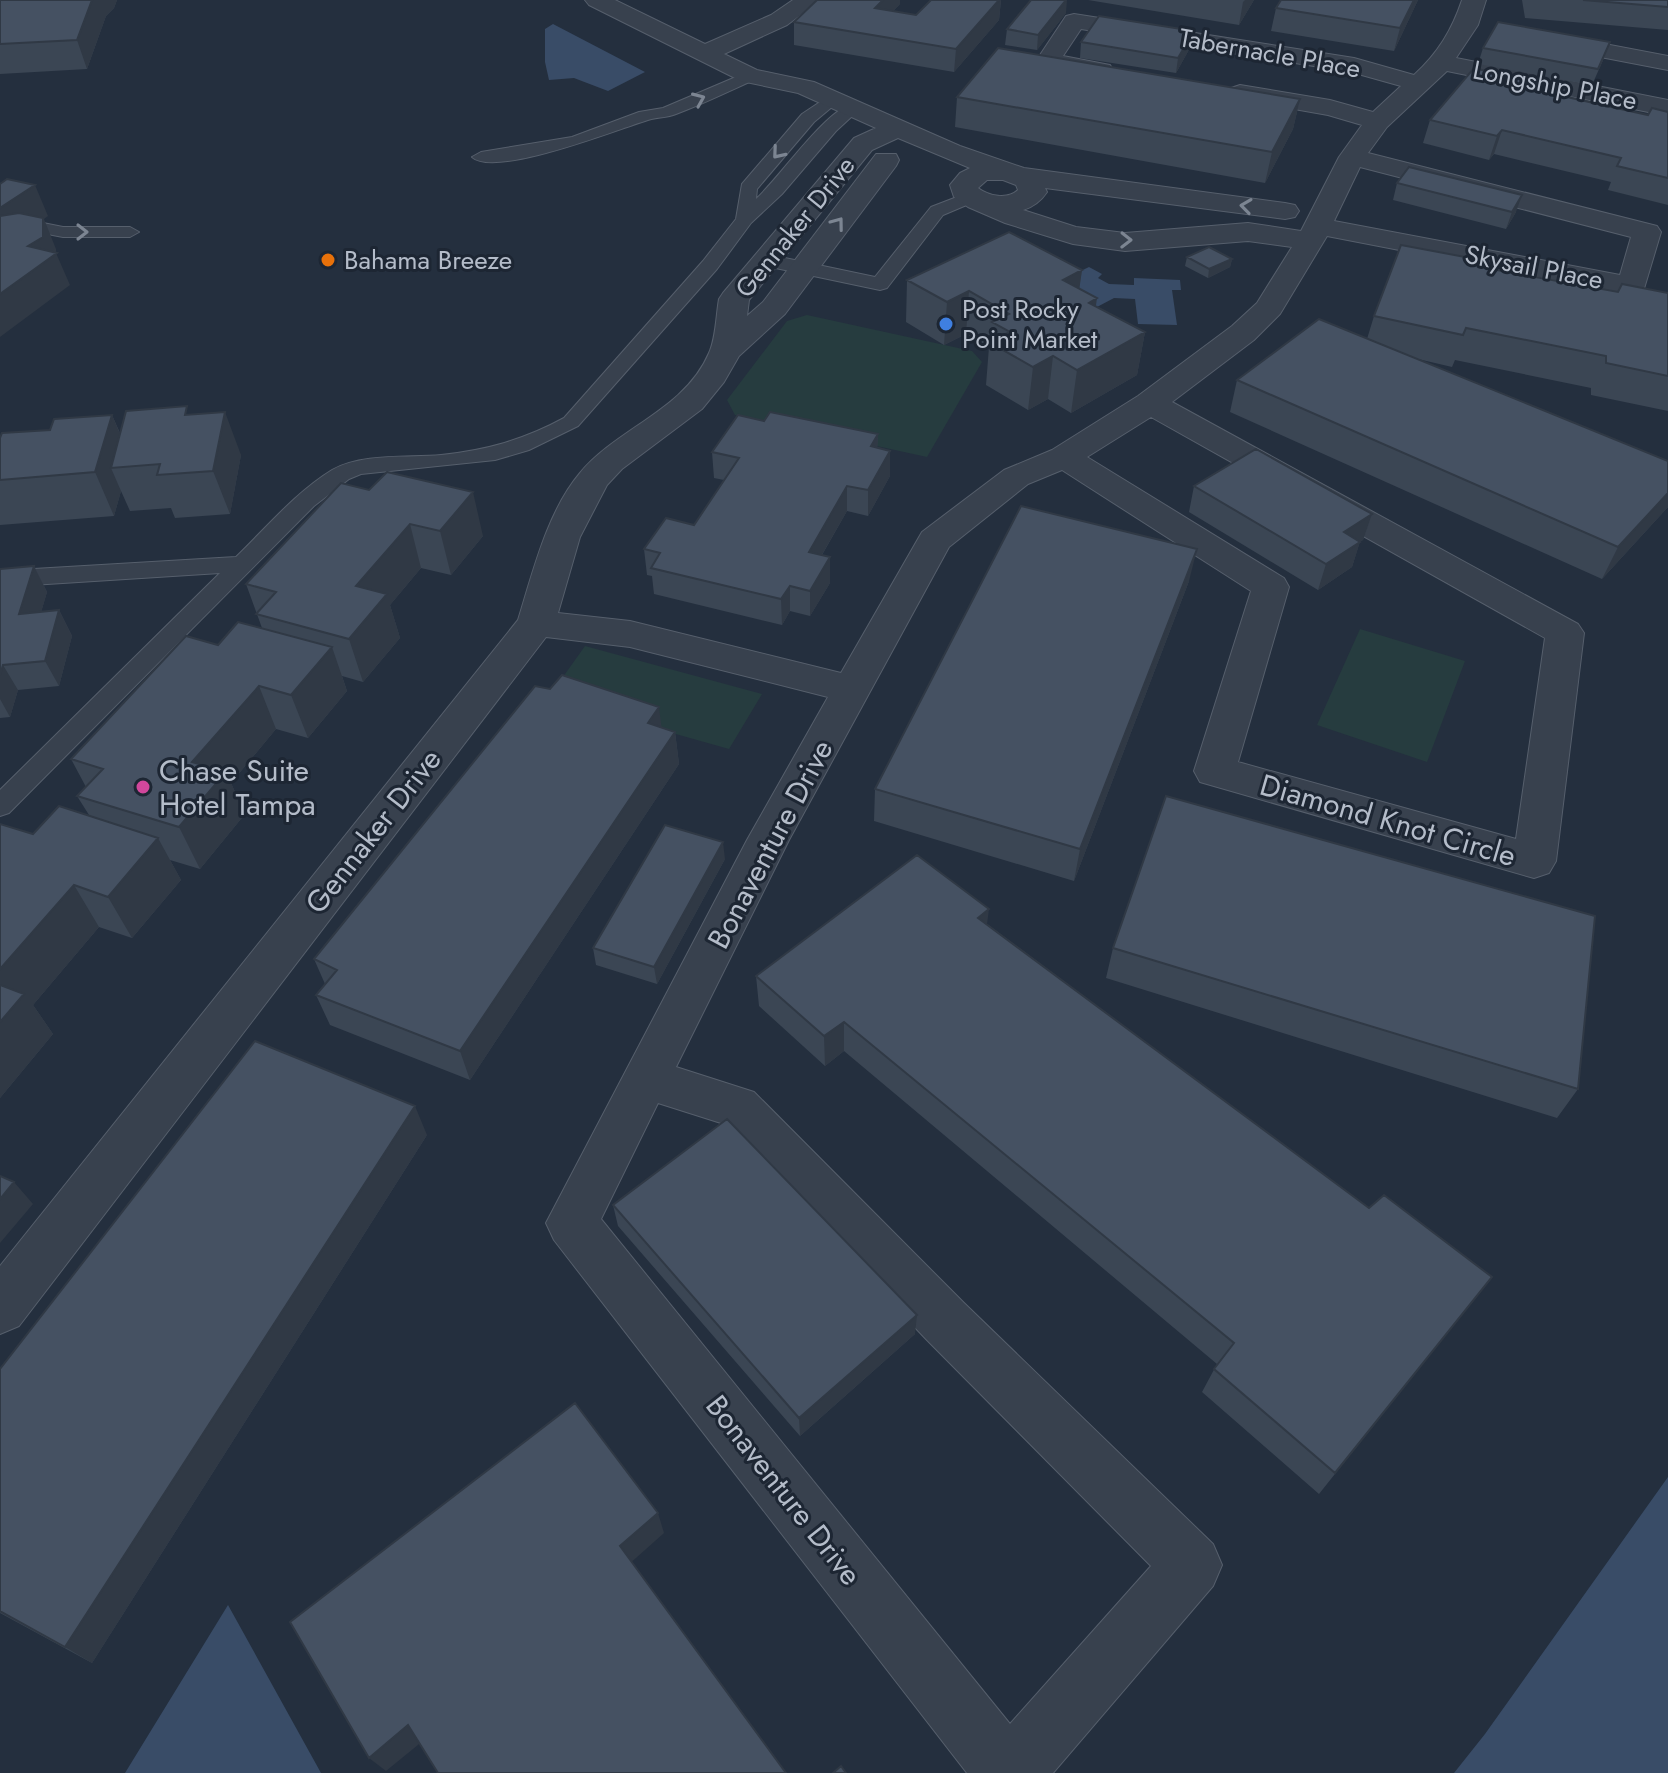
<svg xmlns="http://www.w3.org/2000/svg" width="1668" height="1773" viewBox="0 0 1668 1773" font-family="Jost,sans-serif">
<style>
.green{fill:#263c3f}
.water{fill:#394c67}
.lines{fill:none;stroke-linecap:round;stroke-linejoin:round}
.lane-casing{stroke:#565f6c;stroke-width:2}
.street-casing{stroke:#565f6c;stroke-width:2}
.lane{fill:#38414e;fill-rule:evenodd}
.street{fill:#38414e;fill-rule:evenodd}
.wall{fill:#3b4654}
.shaded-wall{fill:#303945}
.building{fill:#455162;stroke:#303945;stroke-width:2}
.oneway{stroke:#7c8592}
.food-dot{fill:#e8710a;stroke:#1d2633;stroke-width:3}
.shop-dot{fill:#3f7fe0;stroke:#1d2633;stroke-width:3}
.hotel-dot{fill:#d1479c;stroke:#1d2633;stroke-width:3}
.labels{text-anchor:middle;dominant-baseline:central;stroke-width:6;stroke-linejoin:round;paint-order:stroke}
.far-street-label{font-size:26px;fill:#b4bcc9;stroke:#1d2633}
.far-poi-label{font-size:26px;fill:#b4bcc9;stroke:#1d2633;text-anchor:start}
.poi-label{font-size:30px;fill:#b4bcc9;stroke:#1d2633;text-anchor:start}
.street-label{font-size:30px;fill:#b4bcc9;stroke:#1d2633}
</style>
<rect width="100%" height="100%" fill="#242f3e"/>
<path class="green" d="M807,315L972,351L982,362L927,457L735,415L727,400L787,321Z
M1360,629L1465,661L1427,762L1317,725Z
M585,646L762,694L729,749L548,698Z"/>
<path class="water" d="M553,24L645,72L608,91L574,78L549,80L545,62V29Z
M1089,267L1102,274L1098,278L1109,284L1134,285V278L1180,280L1181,290H1172L1177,325L1138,324L1135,299L1114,298L1097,307L1062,280Z
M1668,1477V1773H1454L1485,1734Z
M228,1605L321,1773H125Z"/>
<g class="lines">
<defs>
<path id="lane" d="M750,71L756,73V79C729,91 703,104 676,114C666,118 655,117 645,121C616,130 495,178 472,157L481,152L572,137L639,112L663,108Z
M832,94L840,99L838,102L814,122L757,189L756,199C781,176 824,112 853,103L861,108L836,131L782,194L751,223L717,269L578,426L529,450L495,460L361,474L349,479L314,506L9,813L0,816V790L220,573L0,587V571L236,557C266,528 296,492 332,470C362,453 408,458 441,455C486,450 524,440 564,418L703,261L736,219L742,184L802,114Z
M970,192L979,197L976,201L943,215L887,288L880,290L766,266L757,260L766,254L875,277L931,207Z
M33,221L63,227H130L139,232L130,237H63L27,230L24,226Z"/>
<path id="street" d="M585,0H615L705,44L771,15L793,0H820L787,25L724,54L757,70L814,82L960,146L1024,168L1285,203L1295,205L1299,211L1295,217L1285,219L1045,188L1047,192C1041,201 1033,207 1023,210L1076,227L1125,233L1248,223L1301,231L1339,157L1362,125L1328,115L1231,98L1227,93L1231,88L1240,85L1330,100L1373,112L1401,86L1351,72L1081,29L1063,56L1110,65L1113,70L1110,75L1101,77L1039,66L1036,61L1066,16L1074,14L1354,58L1414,75C1438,53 1452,30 1462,0H1486L1478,25L1456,58L1668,100V116L1447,71L1387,127L1368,153L1657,226L1661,232L1643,292L1632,295L1327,236L1280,314L1254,340L1172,402L1578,624L1584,633L1556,861L1549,873L1534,878L1200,782L1194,771L1251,591L1062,470L1028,484L949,547L789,840L676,1067L754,1092L964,1303L1213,1544L1222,1565L1213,1586L1053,1773H967L554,1240L546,1223L747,840L828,697L630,647L546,637L19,1326L0,1334V1266L518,620C533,572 547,512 580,473C617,428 685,410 709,353C716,338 716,316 719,299L723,293L854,138L876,128L798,93L741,81L589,5ZM898,138L970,168L960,173L950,185L954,197L968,207L1005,223L1073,244L1125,251L1248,241L1292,247L1257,303L1232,326L1138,396L1052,450L1004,470L922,532L841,673L630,621L558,613L580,537L607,485L622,469L702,409L724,382L739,356L785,314L896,166L899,160L896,154H876L763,302L747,316L749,300L872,150ZM1360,167L1631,237L1620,275L1334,221ZM987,180H1003L1016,185L1018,190C1007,200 989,196 978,188ZM1151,417L1545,638L1516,839L1238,762L1289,587L1284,578L1087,457ZM658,1103L721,1123L926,1339L1151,1566L1010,1724L601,1219Z
M1547,33L1668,56V70L1538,45L1535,40L1538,35Z"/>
</defs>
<use href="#lane" class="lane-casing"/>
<use href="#street" class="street-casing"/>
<use href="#lane" class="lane"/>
<use href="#street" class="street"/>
</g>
<path class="wall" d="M0,0H117L114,8L106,16L87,69L0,74Z
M931,0H1001L999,20L954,72L794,45V22L900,4L893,11L916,15Z
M1088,0H1254L1239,25Z
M1418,0L1394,51L1271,31L1276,8Z
M1522,0H1668V30L1525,18Z
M1066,13L1037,50L1005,45L1007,29Z
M1081,42L1191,46L1176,73L1080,58Z
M1483,48L1604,58L1592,85L1478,64Z
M1533,89L1648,115L1668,112V205L1608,190L1611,182L1494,154L1489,160L1423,143L1430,120Z
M957,97L1300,99L1293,129L1265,183L955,127Z
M1397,183L1516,212L1506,229L1393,200Z
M1187,257L1232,259L1230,267L1208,278L1185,266Z
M1480,267L1618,292L1668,293V411L1591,395V388L1455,360L1452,367L1418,359L1668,461V507L1602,579L1230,412L1237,380L1367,339L1374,316Z
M1082,270L1079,289L1096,306L1145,332L1137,375L1071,413L1048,399L1028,410L986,385L989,347L966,334L944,345L906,322L907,280Z
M190,414L241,455L230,514L175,518L171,508L130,511L121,491L114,516L0,525V438L50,430L112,415L120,433Z
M764,421L878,434L877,448L890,476L868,516L847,511L822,555L830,557V583L810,616L790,611L782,625L654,594L652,576L647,575L644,549L694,525L724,480L714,478L712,452Z
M341,483L483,536L451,575L421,568L390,605L400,638L363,682L342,676L347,691L308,738L276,729L231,783L245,814L200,869L170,860L181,880L132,938L99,927L33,1005L53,1034L0,1098V824L33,834L89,815L77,796L86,787L71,759L218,645L262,628L246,584Z
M1194,486L1372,514L1363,540L1360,541L1352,567L1318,590L1189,512Z
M34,566L47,592L41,612L59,610L72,636L59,686L18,690L10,717L0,718V569Z
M1189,581L1074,881L874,821L875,789Z
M661,728L675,732L679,764L470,1080L330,1025L316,995L325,984L314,959Z
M725,859L657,984L596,965L593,948Z
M987,924L1369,1208L1492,1277L1319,1494L1202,1392L1217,1364L844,1051L825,1066L759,1006L756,976Z
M1113,948L1578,1089L1557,1118L1106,978Z
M427,1135L92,1663L0,1613V1369Z
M613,1205L915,1334L800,1436L618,1226Z"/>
<path class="shaded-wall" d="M92,0H117L114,8L106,16L87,69L77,40Z
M883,0H900V4L874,31L875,8Z
M999,0H1001L999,20L954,72L956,49Z
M1066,0H1067L1066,13L1037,50L1038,35Z
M1245,0H1254L1239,25L1243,2Z
M1414,0H1418L1394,51L1400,28Z
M1194,31L1191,46L1176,73L1178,58Z
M1300,99L1293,129L1265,183L1272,152Z
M1502,130L1494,154L1489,160L1497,136Z
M35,185L48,216L44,219L56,249V253L70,285L0,337V208Z
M1522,195L1516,212L1506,229L1512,212Z
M1232,259L1230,267L1208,278L1209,269Z
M1082,270L1076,312L1063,280Z
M969,291L966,334L944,345L947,302Z
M1097,298L1091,341L1089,303Z
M1145,332L1137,375L1071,413L1077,370Z
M1053,356L1048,399L1028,410L1033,367Z
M225,412L241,455L230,514L213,471Z
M112,415L130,458L111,468L121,491L114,516L95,472Z
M878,434L877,460L871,446Z
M890,451V476L868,516V490Z
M847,486V511L809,577V552Z
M473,492L483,536L451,575L440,531Z
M1668,493V507L1602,579L1618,547Z
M1372,514L1363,540L1335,558L1344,532Z
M410,524L421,568L390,605L400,638L363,682L349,639L356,586Z
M1360,542L1352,567L1318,590L1326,564Z
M1197,549L1189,581L1074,881L1080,849Z
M830,557V583L810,616V591Z
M34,566L47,592L33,640L19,614Z
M790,586V611L782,625L781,599Z
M59,610L72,636L59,686L45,661Z
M332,647L347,691L308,738L291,695Z
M3,665L18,690L10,717L0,699V675Z
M259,686L276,729L231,783L245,814L200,869L179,827L192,762Z
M659,707L663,739L648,723Z
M675,732L679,764L470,1080L460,1051Z
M158,838L181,880L132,938L108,897Z
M723,842L725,859L657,984L654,967Z
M74,885L99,927L33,1005L53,1034L0,1098V969Z
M989,909L985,940L978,918Z
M844,1022V1051L825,1066L824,1036Z
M415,1106L427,1135L92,1663L65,1647Z
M14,1182L33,1204L0,1243V1199Z
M917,1315L915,1334L800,1436L799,1418Z
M658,1513L664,1533L627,1566L620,1546Z
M408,1725L424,1740L386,1771L369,1758Z"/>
<path class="building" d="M0,0H92L77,40L0,44Z
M817,0H883L875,8L916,15L931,0H999L956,49L794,22Z
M1031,0H1066L1038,35L1007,29Z
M1281,0H1414L1400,28L1276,8Z
M1583,0H1668V7Z
M1099,16L1194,31L1178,58L1081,42Z
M1498,22L1610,42L1598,69L1483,48Z
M998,48L1300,99L1272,152L957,97Z
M1474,68L1535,83L1531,89L1648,115L1652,108L1668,112V178L1617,166L1621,158L1502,130L1497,136L1430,120Z
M1409,167L1522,195L1512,212L1397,183Z
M7,179L35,185L0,208V184Z
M19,213L43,218V237L28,246L57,253L0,294V216Z
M1009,232L1082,270L1063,280L1097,298L1089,303L1145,332L1077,370L1053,356L1033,367L989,342L1010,332L992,322L1009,314L969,291L947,302L907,280Z
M1401,245L1481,260L1480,267L1618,292L1622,284L1668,293V376L1606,363V356L1466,328L1463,335L1374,316Z
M1209,247L1232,259L1209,269L1187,257Z
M1319,319L1668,461V493L1618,547L1237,380Z
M187,406L185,415L225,412L213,471L157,475L160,464L111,468L126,411Z
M770,412L878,434L871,446L890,451L868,490L847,486L809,552L830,557L810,591L790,586L781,599L651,568L660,553L644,549L666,518L694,525L739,458L712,452L738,415L764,421Z
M112,415L95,472L0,480V438L2,433L50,430L54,419Z
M1256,449L1372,514L1344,532L1360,542L1326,564L1194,486Z
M387,472L473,492L440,531L410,524L356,586L387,594L349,639L256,614L276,592L246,584L341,483L369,490Z
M1021,506L1197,549L1080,849L875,789Z
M34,566L19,614L59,610L45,661L3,665L0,675V569Z
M238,622L332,647L291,695L259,686L192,762L226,772L179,827L77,796L103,769L71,759L186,636L218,645Z
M562,675L659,707L648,723L675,732L460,1051L316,995L337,970L314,959L535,686L550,689Z
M1166,796L1595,916L1578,1089L1113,948Z
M59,806L158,838L108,897L74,885L0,969V824L33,834Z
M665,825L723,842L654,967L593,948Z
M917,855L989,909L978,918L1369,1208L1384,1195L1492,1277L1335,1473L1214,1369L1234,1343L844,1022L824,1036L756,976Z
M0,985L24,994L0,1022Z
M255,1041L415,1106L65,1647L0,1611V1369Z
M727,1119L917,1315L799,1418L613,1205Z
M0,1176L14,1182L0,1199Z
M575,1403L658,1513L620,1546L786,1773H438L408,1725L369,1758L290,1622Z
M841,1766L846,1773H833Z"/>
<defs><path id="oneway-chevron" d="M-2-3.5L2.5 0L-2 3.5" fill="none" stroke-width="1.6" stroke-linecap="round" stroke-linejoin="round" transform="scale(2)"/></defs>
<g class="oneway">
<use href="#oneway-chevron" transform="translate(699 99) rotate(-23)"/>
<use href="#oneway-chevron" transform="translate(778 153) rotate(130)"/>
<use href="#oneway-chevron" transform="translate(1246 206) rotate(-172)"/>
<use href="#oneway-chevron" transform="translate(838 223) rotate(-53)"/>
<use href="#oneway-chevron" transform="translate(82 232)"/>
<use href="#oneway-chevron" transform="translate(1126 240) rotate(1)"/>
</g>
<circle class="food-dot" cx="328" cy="260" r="8"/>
<circle class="shop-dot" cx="946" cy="324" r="8"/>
<circle class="hotel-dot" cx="143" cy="787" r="8"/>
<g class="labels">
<g class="far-street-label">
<text transform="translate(1270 53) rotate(10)">Tabernacle Place</text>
<text transform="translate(1555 85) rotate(11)">Longship Place</text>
<text transform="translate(795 227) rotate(-51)">Gennaker Drive</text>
<text transform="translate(1534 267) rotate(11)">Skysail Place</text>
</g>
<g class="far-poi-label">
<text x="344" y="260">Bahama Breeze</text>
<text x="962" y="309">Post Rocky<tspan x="962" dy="30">Point Market</tspan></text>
</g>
<g class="poi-label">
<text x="159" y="770">Chase Suite<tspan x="159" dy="34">Hotel Tampa</tspan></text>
</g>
<g class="street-label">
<text transform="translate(1388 820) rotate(16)">Diamond Knot Circle</text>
<text transform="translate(373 831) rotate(-52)">Gennaker Drive</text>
<text transform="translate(770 844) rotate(-62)">Bonaventure Drive</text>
<text transform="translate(784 1490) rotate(52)">Bonaventure Drive</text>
</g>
</g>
</svg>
